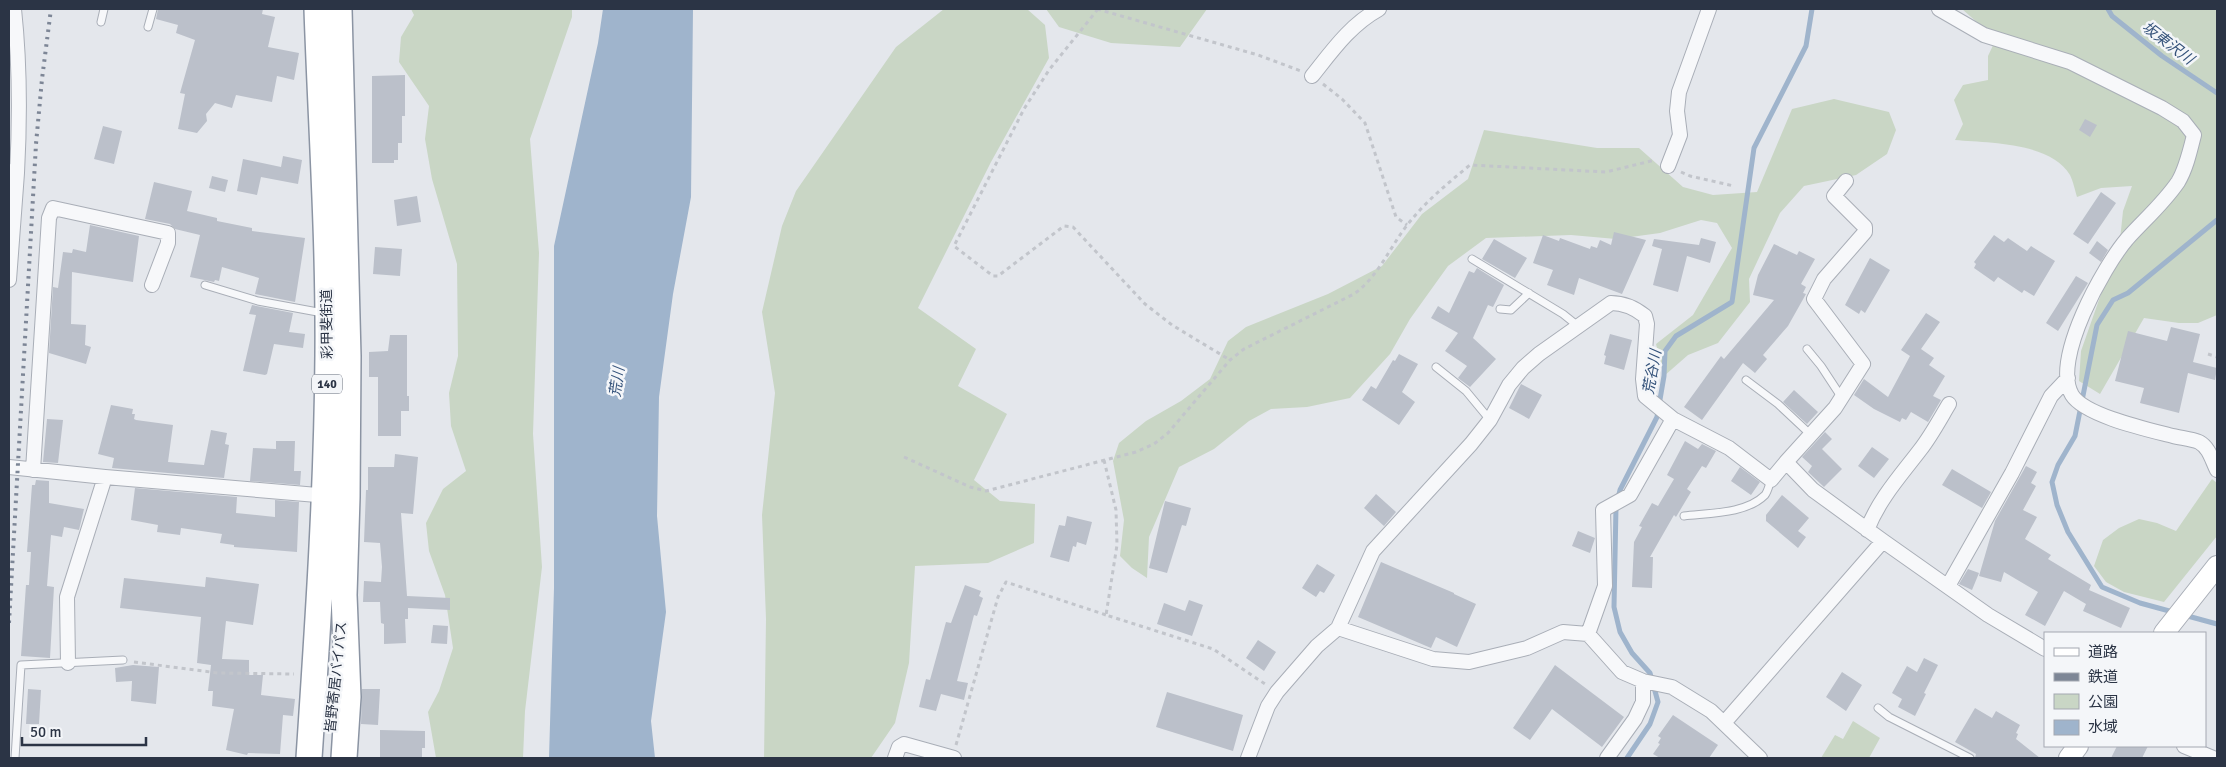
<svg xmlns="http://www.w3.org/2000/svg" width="2226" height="767" viewBox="0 0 2226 767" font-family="Signika,'Noto Sans JP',sans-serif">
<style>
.green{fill:#c9d6c5}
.water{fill:#9fb4cc}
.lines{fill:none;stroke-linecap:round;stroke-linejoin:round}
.stream{stroke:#9fb4cc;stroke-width:5}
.building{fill:#bbc0ca}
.lane-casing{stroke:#a9aeb7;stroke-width:9}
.street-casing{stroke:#a9aeb7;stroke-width:16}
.secondary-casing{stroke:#a9aeb7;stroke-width:22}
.highway-casing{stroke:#8b94a3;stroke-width:28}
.path{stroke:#c2c5cb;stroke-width:3;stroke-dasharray:4 4;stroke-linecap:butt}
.lane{stroke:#f7f8fa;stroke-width:7}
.street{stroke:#f7f8fa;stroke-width:14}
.secondary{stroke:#fff;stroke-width:20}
.highway{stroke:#fff;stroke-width:25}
.rail{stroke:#7d8696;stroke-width:4;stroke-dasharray:2.5 5;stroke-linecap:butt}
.labels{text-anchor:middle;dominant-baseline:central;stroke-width:5;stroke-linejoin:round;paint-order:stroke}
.shield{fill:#f4f6f9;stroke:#676e7b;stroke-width:1}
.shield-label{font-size:12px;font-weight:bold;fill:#2b3445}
.street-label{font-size:14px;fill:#2b3445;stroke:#f4f6f9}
.water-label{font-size:15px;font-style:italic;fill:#34527a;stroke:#f4f6f9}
</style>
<rect width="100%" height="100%" fill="#e4e7ec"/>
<path class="green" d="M411,9H572V17L530,139L539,253L533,434L542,567L525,711L523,758H436L428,712L439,691L453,648L445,595L429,551L426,523L443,489L466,471L451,426L449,393L458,356L457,264L432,179L425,139L429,106L399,62L401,37L414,15Z
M944,9H1027L1045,25L1049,58L991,162L918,308L976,349L958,386L1007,414L974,480L1000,501L1035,504L1034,543L988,563L915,566L909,663L895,723L871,758H764L766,619L762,515L775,393L762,312L782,226L796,191L896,47Z
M1046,9H1207L1180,47L1111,43L1059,27Z
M1962,9H2217V315L2198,323H2179L2144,318L2100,394L2079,381L2081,351L2120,240L2123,211L2132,186L2101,188L2077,197C2075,190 2073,181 2070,175C2051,142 1988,143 1955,140L1963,124L1954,100L1963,85L1988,80V56L1996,39Z
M1834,99L1889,112L1896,130L1887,154L1856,175L1804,186L1780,213L1749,279L1750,302L1718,343L1688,355L1664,376L1656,344L1693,315L1732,248L1717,223L1701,220L1660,233L1616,239L1571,235L1486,238L1448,266L1410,319L1390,354L1350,398L1307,407L1271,409L1249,421L1214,449L1179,467L1149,537L1147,578L1132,568L1120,556L1124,520L1113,461L1119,443L1146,421L1181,401L1210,379L1228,341L1246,327L1328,294L1382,266L1422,214L1468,179L1484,130L1597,148H1639L1683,187L1713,195L1757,192L1792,109Z
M2212,479L2217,483V536L2164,602L2124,592L2106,582L2094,566L2103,540L2119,528L2139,519L2157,523L2176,531Z
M1853,721L1880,738L1869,758H1821L1835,735L1843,739Z"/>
<path class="water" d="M603,9H693L691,197L673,294L659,397L657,516L666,612L651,721L655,758H549L554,588V246L598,43Z"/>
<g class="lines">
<path class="stream" d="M2108,9L2112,16L2162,56L2217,93
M1618,498L1620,490L1657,417L1664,376L1665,351L1676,336L1732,302L1754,148L1806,46L1812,9
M1616,507L1614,607L1620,632L1632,653L1650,673L1658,702L1650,724L1627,758
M2173,612L2140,603L2102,587L2068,532L2057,505L2052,482L2058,465L2075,436L2097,325L2113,300L2128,293L2217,220
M2184,615L2217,624"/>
</g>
<path class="building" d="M158,9H263L262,14L275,17L268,47L299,53L294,80L277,76L272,102L236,95L232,108L215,103L206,114L207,121L197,133L178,129L185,94L180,93L195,40L176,33L178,25L156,19Z
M405,75V116H402V143H398V160H394V163H372V76Z
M2085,119L2097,125L2090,137L2079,130Z
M103,126L122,131L114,164L94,159Z
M283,156L302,160L298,184L261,177L257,195L237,191L243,159L281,167Z
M212,176L228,180L225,192L209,188Z
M154,182L192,191L187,211L217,218V221L252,228V231L305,238L295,302L255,294L259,278L222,267L219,281L215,280L214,282L190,277L200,235L175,229L170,224L145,219Z
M2101,192L2116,203L2088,244L2073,234Z
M417,196L421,222L397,226L394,200Z
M90,225L139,236L133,282L72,272L71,324L86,325L85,345L91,347L86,364L49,353L53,287L58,288L63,252L72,253L73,249L86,252Z
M1614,232L1646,240L1622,294L1579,278L1574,295L1547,285L1553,270L1533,263L1543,235L1559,241L1560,238L1590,249L1591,246L1597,248L1600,240L1611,245Z
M1994,235L2004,242L2008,238L2027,251L2031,246L2055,261L2034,296L2024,290L2022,293L1998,277L1994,282L1974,268L1976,264L1974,262Z
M1701,238L1716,242L1710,263L1687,256L1678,292L1653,285L1662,249L1652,246L1654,239L1699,245Z
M1494,239L1527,258L1515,278L1482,259Z
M2097,241L2108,250L2101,262L2089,253Z
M1774,244L1797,255L1799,251L1815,259L1801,284L1806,287L1803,293L1806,294L1788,326L1763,355L1767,359L1755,373L1743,363L1702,420L1684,407L1721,356L1724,359L1774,300L1753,295L1758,275Z
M375,247L402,249L400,276L373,274Z
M1870,258L1890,270L1865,313L1861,310L1859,314L1845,305Z
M1477,268L1504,285L1493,307L1488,305L1473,338L1496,359L1470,387L1458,378L1467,366L1445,351L1458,333L1431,318L1438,306L1449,313L1469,271L1474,273Z
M2076,276L2088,283L2058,331L2046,323Z
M252,305L293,313L289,332L305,334L303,348L274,344L267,374L265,375L243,371L256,315L249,314Z
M1926,313L1940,322L1921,349L1934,358L1929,365L1945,376L1933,396L1941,400L1928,422L1911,412L1906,420L1902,418L1900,422L1874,409L1854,395L1864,379L1888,397L1910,356L1901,350Z
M2171,327L2200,334L2193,362L2217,368L2215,380L2188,373L2179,413L2140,403L2144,388L2115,381L2128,331L2167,341Z
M1610,334L1632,340L1624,370L1604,364L1606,356L1604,355Z
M390,335H407V396H409V411H401V436H378V377H369V352L388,351Z
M1399,354L1418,364L1402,392L1415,402L1399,425L1362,400L1371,386L1376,389L1393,360L1395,361Z
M1521,384L1542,395L1529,419L1509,408Z
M1794,390L1818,412L1807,424L1783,402Z
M111,405L133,409L132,414H135L134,419L136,420L173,425L168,462L204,465L211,430L227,433L225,444L229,445L224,478L112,468L114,458L98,454Z
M47,419L63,420L58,463L43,462Z
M1825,432L1832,439L1822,449L1842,469L1824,487L1808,472L1812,466L1802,457Z
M276,441H295L294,471H301L300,485L250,481L253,448L276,449Z
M1685,441L1698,449L1702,444L1716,451L1706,468L1702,466L1687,489L1691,492L1676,517L1674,515L1650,557H1653L1652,588L1632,587L1634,542L1642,527L1639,526L1652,503L1658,506L1674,479L1667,475Z
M1872,447L1889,459L1874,478L1858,466Z
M395,454L418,457L413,514L401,513L407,596L450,598V610L408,608V619H405L406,643L384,644V624L381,623L380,602H363L364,581L381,582L382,567L380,543L364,542L366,490H368V467H394Z
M2026,466L2037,472L2031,483L2036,486L2023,510L2037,517L2025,539L2051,555L2048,559L2091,585L2089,590L2130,608L2121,628L2083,611L2086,604L2064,591L2045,626L2025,615L2038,592L2004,572L2001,582L1979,576L1995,521Z
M1740,467L1760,482L1751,495L1731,481Z
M1952,469L1991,492L1982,508L1942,485Z
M36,480L49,481V503L84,509L79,530L64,527L62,537L51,535L47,586L54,587L50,658L21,656L26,585H29L31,552H27L32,485H35Z
M135,488L237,497L236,513L275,517V500L299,502L297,552L234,547V545L220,543L222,534L181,528L180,535L157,532L158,525L131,520Z
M1376,494L1396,512L1384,526L1364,508Z
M1782,495L1809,518L1798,531L1806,537L1798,548L1766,521V515Z
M1165,501L1191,508L1186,526L1182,525L1167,573L1149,568Z
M1067,516L1092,522L1086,545L1077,542L1076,547L1073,546L1069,562L1050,557L1059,525L1065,526Z
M1578,531L1595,538L1590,553L1572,546Z
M1381,562L1454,593V594L1476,604L1457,647L1436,637L1431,648L1358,617Z
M1317,564L1335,575L1324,593L1320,591L1316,597L1302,588Z
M1968,569L1979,573L1972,590L1959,584Z
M206,577L259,584L253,625L226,621L222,659L249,660V675H263L261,695L295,699L293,716L283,715L280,754L248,753L247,755L226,750L234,709L212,706L213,691H208L211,665L197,663L201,617L120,608L124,578L205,587Z
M965,585L981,591L979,596L983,598L977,616L974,615L957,681L968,683L964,700L941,694L936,711L919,707L926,679L930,680L946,622L951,623Z
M1189,600L1203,605L1192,636L1157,624L1164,603L1185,611Z
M433,625L448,626L447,644L431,643Z
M1258,640L1276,652L1264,671L1246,658Z
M1924,658L1938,665L1924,693L1926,694L1915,716L1898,707L1902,699L1892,693L1907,666L1917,672Z
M133,665L159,667L156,704L131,701L132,681L116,682L115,668Z
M1555,665L1624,717L1602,747L1552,709L1530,740L1513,728Z
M1842,672L1862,685L1846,711L1826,697Z
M28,689L41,690L39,724H26Z
M362,689H380L378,725L361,724Z
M1167,692L1243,715L1233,751L1156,727Z
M1975,708L1992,718L1996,711L2020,725L2016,733L2018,734L2016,739L2040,758H1975L1976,754L1955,742Z
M1673,715L1718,745L1709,758H1660L1653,754L1660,744L1658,743L1661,738L1658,736Z
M380,730L425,731V748H422V758H380Z
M2117,746H2148L2142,758H2111Z"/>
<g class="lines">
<defs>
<path id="lane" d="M101,22L104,9
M148,27L153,9
M1472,259L1563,314L1578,326
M205,285L258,301L323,313
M1500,309L1511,310L1529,293
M1807,349L1821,366L1842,398
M1436,367L1466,391L1490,420
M1746,380L1778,404L1810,434
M1684,516C1709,513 1746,514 1765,495C1768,491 1769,485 1771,480
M1878,708L1889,717L1970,758
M15,758L21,665L123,660"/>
<path id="street" d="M14,9C20,64 20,118 17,173
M1939,9L1984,35L2070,62L2162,108L2183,121L2194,135C2190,151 2186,169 2178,182C2163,204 2144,220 2127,239C2104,266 2051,360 2072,395C2085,416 2150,430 2173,436C2181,438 2192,439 2199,442C2210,448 2212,461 2217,470
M1312,76C1332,51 1350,25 1379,9
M1668,166L1680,135L1677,111L1679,92L1709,9
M9,171L17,173L9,280
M1786,462L1835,408L1863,364L1814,299L1824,279L1865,232V227L1834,196L1846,181
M9,467L105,477L329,496
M33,470L49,218L53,208L168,233V243L152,285
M1867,530C1879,499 1901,475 1920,450C1931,436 1940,419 1949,404
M1948,586L2012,473L2051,396L2068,378
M1338,628L1433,659L1469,662L1527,648L1563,632L1588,634L1622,672L1643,681L1672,687L1711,711L1760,758
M1588,634L1605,586L1603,510L1630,495L1673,419
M68,663L67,597L105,477
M1724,723L1883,541
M2184,746L2213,758
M895,758L899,747L904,744L954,758
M1248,758L1268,706L1277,692L1317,646L1338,628L1373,551L1471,444L1490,420L1509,385L1523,368L1539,354L1611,303C1624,303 1635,308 1645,316L1647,324L1643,379L1645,396L1673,419L1729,448L1771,480L1786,462L1813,490L1883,541L1988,615L2045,649
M1607,758L1635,719L1643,702V681"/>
<path id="secondary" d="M2164,633L2217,566
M2069,758L2078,746"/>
<path id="highway" d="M339,9L348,356L347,497L344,595L348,697L344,758
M309,758C318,624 327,490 328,355C329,240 321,124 317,9"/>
</defs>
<use href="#lane" class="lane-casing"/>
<use href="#street" class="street-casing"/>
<use href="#secondary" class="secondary-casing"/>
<use href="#highway" class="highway-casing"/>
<path class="path" d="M1097,9L1258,55L1301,71
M1098,9L1049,70L1024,109L954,246L993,276H998L1064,226L1073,227L1145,304L1172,325L1230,360
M1323,84L1342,99L1365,123L1396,217L1407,225
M1681,172L1690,176L1734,186
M2208,354L2217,357
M904,457L970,487L986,491L1136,452L1154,444L1168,433L1230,360L1244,349L1354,294C1379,276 1389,248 1408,224C1426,201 1447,184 1470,165L1606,172L1655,160
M1104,460L1116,510L1117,545L1106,615L1213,649L1265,684
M134,662L218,673L294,674
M956,745L998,597L1006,582L1106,615"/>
<use href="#lane" class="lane"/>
<use href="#street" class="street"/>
<use href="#secondary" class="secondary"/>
<use href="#highway" class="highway"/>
<path class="rail" d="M9,623L36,144L42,79L51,9"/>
</g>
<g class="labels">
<rect class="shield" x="312" y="374.5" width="30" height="19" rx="4"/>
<g class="shield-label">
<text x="327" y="384">140</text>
</g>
<g class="street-label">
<text transform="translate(327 324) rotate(-91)">彩甲斐街道</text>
<text transform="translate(336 677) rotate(-84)">皆野寄居バイパス</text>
</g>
<g class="water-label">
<text transform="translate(2168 43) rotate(37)">坂東沢川</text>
<text transform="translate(1652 372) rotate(-80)">荒谷川</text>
<text transform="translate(617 382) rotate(-82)">荒川</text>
</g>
</g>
<rect width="2226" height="767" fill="none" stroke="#2b3445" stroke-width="20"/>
<rect x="2044" y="632" width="162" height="115" fill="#f4f6f9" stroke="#a4a8b1"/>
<rect x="2054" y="648" width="25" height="8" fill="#ffffff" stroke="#a4a8b1"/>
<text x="2088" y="657" font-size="15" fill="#2b3445">道路</text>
<rect x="2054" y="673" width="25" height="8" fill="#7d8696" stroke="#a4a8b1"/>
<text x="2088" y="682" font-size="15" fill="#2b3445">鉄道</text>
<rect x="2054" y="694" width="25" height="15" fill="#c9d6c5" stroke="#a4a8b1"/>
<text x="2088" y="707" font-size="15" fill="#2b3445">公園</text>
<rect x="2054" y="720" width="25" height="15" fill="#9fb4cc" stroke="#a4a8b1"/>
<text x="2088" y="732" font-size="15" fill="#2b3445">水域</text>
<path d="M22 737v8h124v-8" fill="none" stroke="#2b3445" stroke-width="2.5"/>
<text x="30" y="737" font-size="15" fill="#2b3445" stroke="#f4f6f9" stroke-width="4" paint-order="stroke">50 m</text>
</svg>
